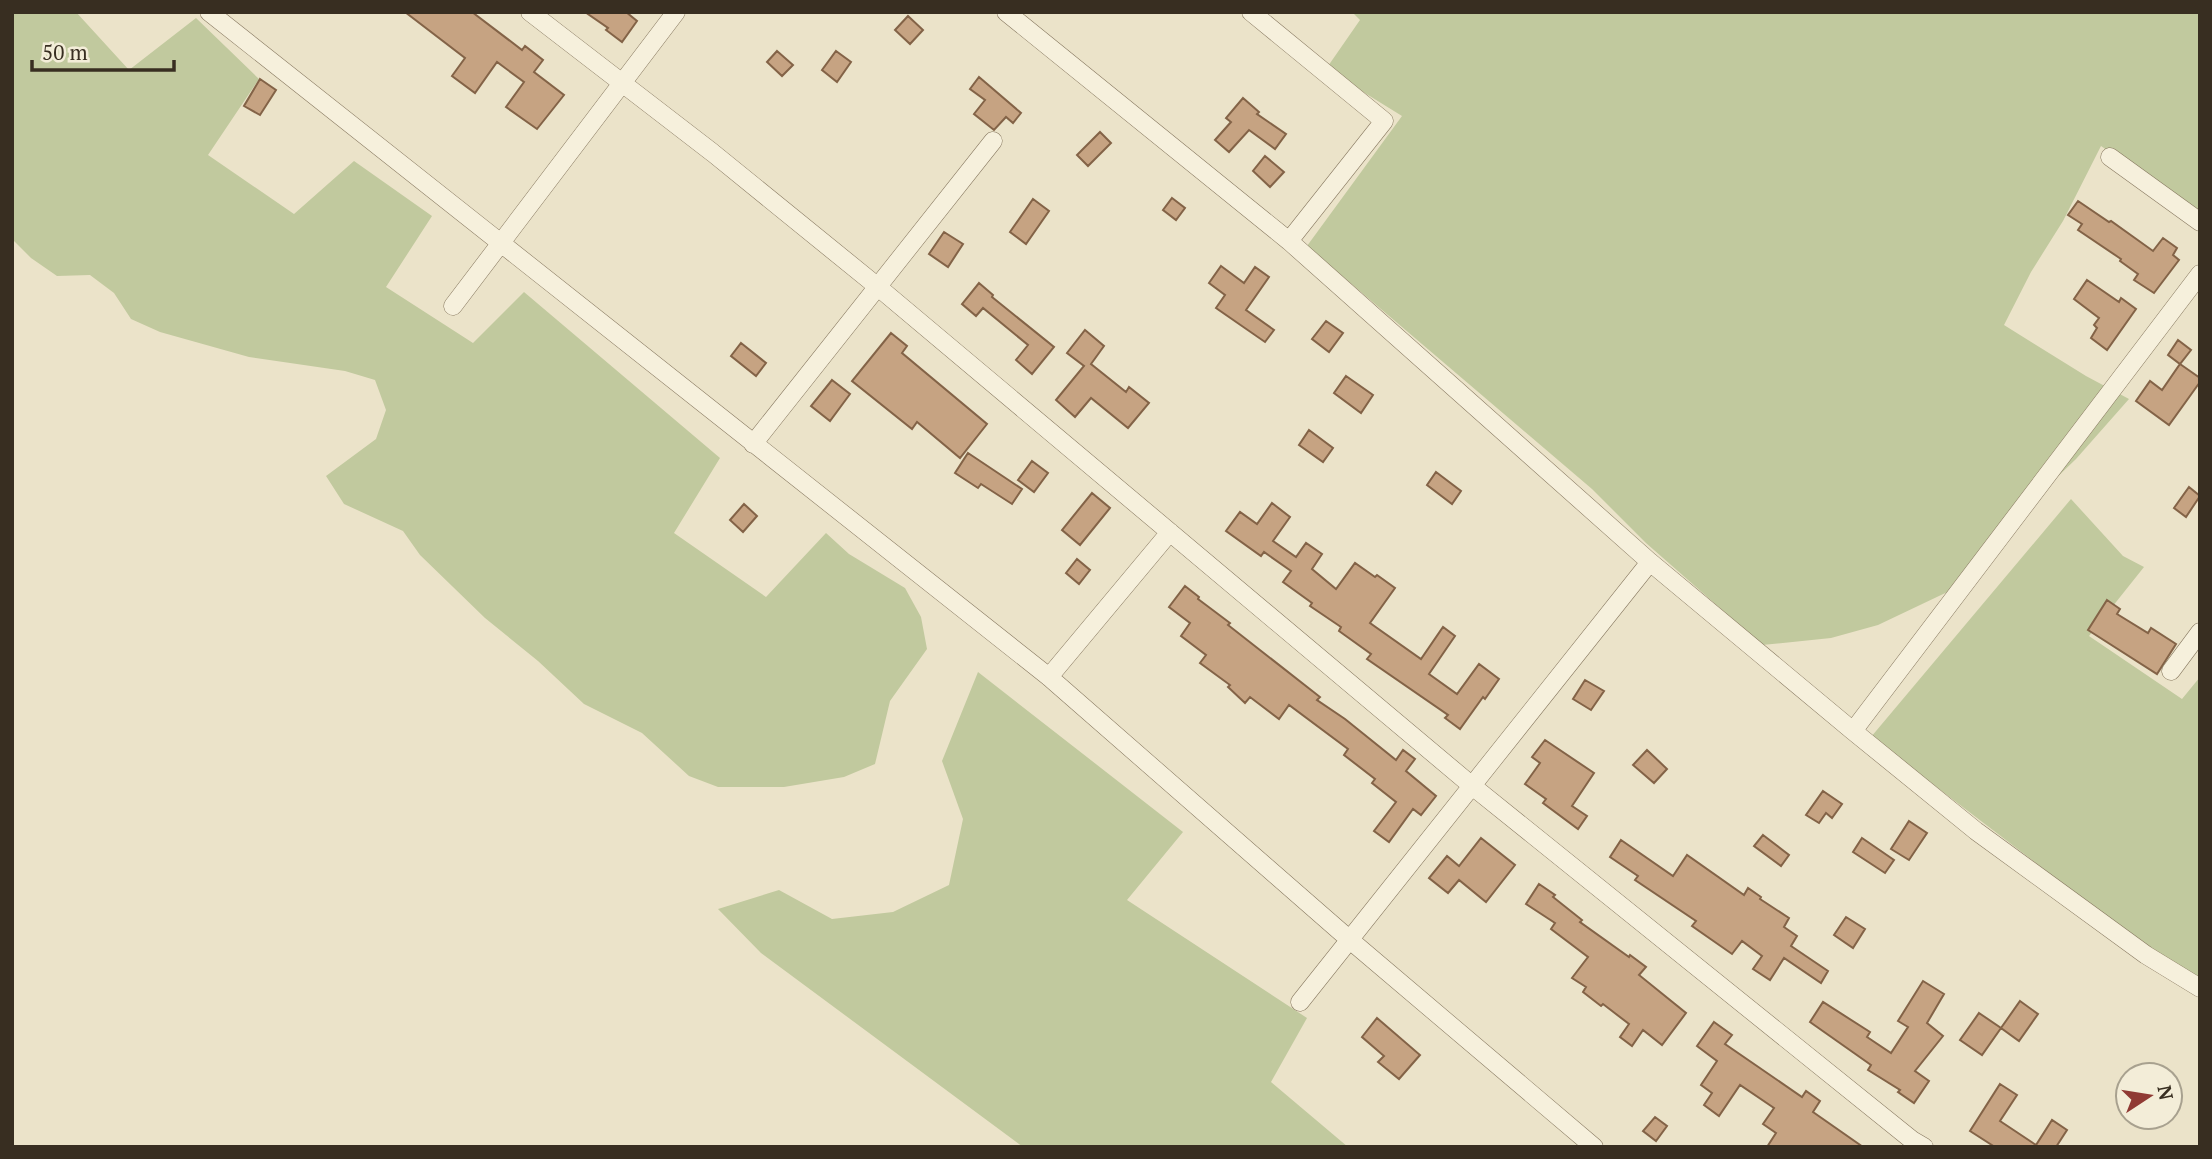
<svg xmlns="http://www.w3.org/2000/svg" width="2212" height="1159" viewBox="0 0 2212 1159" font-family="'PT Serif',serif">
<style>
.green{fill:#c1c99e}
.building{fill:#c6a382;stroke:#836347;stroke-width:2}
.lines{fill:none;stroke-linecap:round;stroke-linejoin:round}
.street-casing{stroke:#86775f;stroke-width:19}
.street{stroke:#f6f0dc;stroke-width:18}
</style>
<rect width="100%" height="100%" fill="#ebe3c9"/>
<path class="green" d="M12,12H76L129,70L196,18L259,79L208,155L294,214L354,161L432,216L386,287L473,343L524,292L720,458L674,533L766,597L826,533L849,554L905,588L921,617L927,649L890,701L875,764L844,777L784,787H718L689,776L642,733L584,704L538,661L485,618L420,555L403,531L344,504L326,476L376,439L386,410L375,380L345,371L249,357L160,332L131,319L114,293L90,275L57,276L31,258L12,239Z
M1352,12H2200V213L2101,146L2063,221L2031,272L2004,325L2086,376L2129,399L2076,459L2028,505L1960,586L1878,625L1831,638L1762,645L1646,543L1592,489L1307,246L1402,116L1326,69L1360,20Z
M2071,499L2123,556L2144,567L2089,636L2182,699L2200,677V980L2150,950L1871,737Z
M978,672L1183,832L1127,900L1307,1018L1271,1082L1348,1147H1023L761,953L718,909L779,890L832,919L893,912L949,885L963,819L942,761Z"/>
<path class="building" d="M405,12H472L522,50L525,46L543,60L534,72L564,95L537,129L506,107L524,82L497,62L475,93L452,76L465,58Z
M585,12H626L637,21L622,42L606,30L608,28Z
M908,16L923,30L910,44L895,30Z
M777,51L793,65L782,76L767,62Z
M836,51L851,62L837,82L822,70Z
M979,77L1021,113L1013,123L1006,117L994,130L974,114L985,100L970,89Z
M260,79L276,90L260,115L244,106Z
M1243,98L1259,112L1257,114L1286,134L1275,149L1249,130L1229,152L1215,140L1231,122L1226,118Z
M1100,132L1111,143L1088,166L1077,155Z
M1265,156L1284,172L1270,187L1253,171Z
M1172,198L1185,208L1176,220L1163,210Z
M1033,199L1049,211L1026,244L1010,232Z
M2078,201L2109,222L2111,221L2153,251L2163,238L2177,248L2173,255L2179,260L2154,293L2134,280L2138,274L2120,261L2121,259L2078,230L2082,224L2068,215Z
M944,232L963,244L948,267L929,254Z
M1221,266L1244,283L1255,267L1269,277L1246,310L1274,330L1265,342L1216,308L1225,295L1209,283Z
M2087,280L2119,302L2121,298L2136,309L2107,350L2091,338L2097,328L2094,325L2099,318L2074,299Z
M979,283L993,295L992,297L1054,347L1032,374L1016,360L1028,345L983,308L976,316L962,304Z
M1326,321L1343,333L1329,352L1312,339Z
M1085,330L1104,346L1091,364L1126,392L1129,387L1149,403L1128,428L1091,398L1075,417L1056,400L1084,366L1067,353Z
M891,333L907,346L902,353L987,424L960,458L917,422L912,429L852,381Z
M2178,340L2191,350L2180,364L2168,355Z
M741,343L766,363L756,376L731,356Z
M2180,364L2200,378V382L2169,425L2136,401L2150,381L2162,390Z
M1346,376L1373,395L1361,413L1334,393Z
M832,380L850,394L830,421L811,406Z
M1309,430L1333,448L1323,462L1299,445Z
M968,453L1022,489L1012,504L981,484L978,488L955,473Z
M1032,461L1048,473L1034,492L1018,480Z
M1436,472L1461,491L1452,504L1427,485Z
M2189,487L2200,496L2186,517L2174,508Z
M1092,493L1110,508L1080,545L1062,530Z
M1272,503L1290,517L1273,541L1296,557L1306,543L1322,554L1312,569L1336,589L1355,563L1375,577L1377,575L1395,588L1370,623L1421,659L1443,627L1455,636L1429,674L1457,694L1479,664L1499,679L1485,699L1483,697L1460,729L1445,718L1448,715L1367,659L1371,654L1339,631L1341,627L1310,606L1312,603L1283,582L1291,571L1264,552L1261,556L1226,531L1240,512L1257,524Z
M744,504L757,516L743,532L730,520Z
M1077,559L1090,570L1079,584L1066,573Z
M1185,586L1199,597L1198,599L1230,623L1228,625L1320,697L1317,700L1345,719L1396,760L1403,750L1415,759L1406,771L1436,796L1421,815L1413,809L1389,842L1374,831L1396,802L1372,783L1375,779L1344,755L1348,749L1289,705L1279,719L1250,697L1245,703L1228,687L1230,685L1200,663L1206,655L1181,636L1190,623L1169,607Z
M2107,600L2120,609L2117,614L2148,633L2151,628L2176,644L2157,674L2088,630Z
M1585,680L1604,691L1591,710L1573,699Z
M1545,740L1594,773L1572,806L1587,816L1578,829L1543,803L1546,799L1525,784L1540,763L1532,757Z
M1647,750L1667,769L1654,783L1633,765Z
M1823,791L1842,804L1832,818L1826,813L1819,823L1806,815Z
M1909,821L1927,833L1909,860L1891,849Z
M1763,835L1789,855L1781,866L1754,846Z
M1481,838L1515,865L1486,902L1459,880L1448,893L1429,878L1447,856L1459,866Z
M1862,838L1894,860L1885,873L1853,852Z
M1621,840L1673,876L1687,855L1744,895L1748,888L1761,897L1760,899L1789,918L1784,927L1797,936L1791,946L1828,971L1821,983L1784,958L1770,980L1753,969L1762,956L1742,941L1732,954L1692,926L1696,921L1635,880L1638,876L1610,857Z
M1539,884L1555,895L1553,897L1582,920L1580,922L1629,957L1630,955L1646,967L1639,975L1686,1013L1662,1045L1643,1030L1632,1046L1620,1037L1629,1024L1603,1004L1601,1006L1583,992L1586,987L1572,978L1588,957L1551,929L1555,923L1526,904Z
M1846,917L1865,929L1853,948L1834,935Z
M1923,981L1944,994L1927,1023L1943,1036L1915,1071L1929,1081L1914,1103L1898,1092L1900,1090L1868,1070L1871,1065L1810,1022L1823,1002L1870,1032L1867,1037L1891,1053L1908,1027L1898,1021Z
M2020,1001L2038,1014L2019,1041L2001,1028Z
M1979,1013L2001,1028L1982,1055L1960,1040Z
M1377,1018L1420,1055L1399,1079L1378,1062L1384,1056L1362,1037Z
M1714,1022L1732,1035L1725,1044L1802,1097L1806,1091L1820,1101L1813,1112L1863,1147H1767L1776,1133L1763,1124L1774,1108L1740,1085L1719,1116L1704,1105L1712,1093L1701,1085L1717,1061L1697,1046Z
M2000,1084L2017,1095L2000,1121L2036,1145L2052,1120L2067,1130L2056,1147H1995L1970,1131Z
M1655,1117L1667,1126L1656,1141L1643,1131Z"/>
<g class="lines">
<defs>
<path id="street" d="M209,12L1049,677L1350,940L1594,1147
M530,12L713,153L878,287L1471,785L1912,1140L1924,1147
M1006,12L1289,241L1650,562L1853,731L1976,831L2146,955L2200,988
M1251,12L1384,121L1289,241
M2110,157L2200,222
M453,306L676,12
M753,444L993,141
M2171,671L2200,632
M1049,677L1170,532
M1853,731L2200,274
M1300,1002L1650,562"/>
</defs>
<use href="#street" class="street-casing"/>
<use href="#street" class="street"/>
</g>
<rect width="2212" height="1159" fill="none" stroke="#382e21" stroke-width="28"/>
<g transform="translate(2149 1096) rotate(78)"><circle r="33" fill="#f3edd8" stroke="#a8a18f" stroke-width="2"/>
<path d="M0-5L12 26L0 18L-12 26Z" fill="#903a34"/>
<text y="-10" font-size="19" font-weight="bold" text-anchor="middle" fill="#382e21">N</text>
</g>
<path d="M32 60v10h142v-10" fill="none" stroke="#382e21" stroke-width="3.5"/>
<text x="42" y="60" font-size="21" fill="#382e21" stroke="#f3edd8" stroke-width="5" paint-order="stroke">50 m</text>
</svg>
